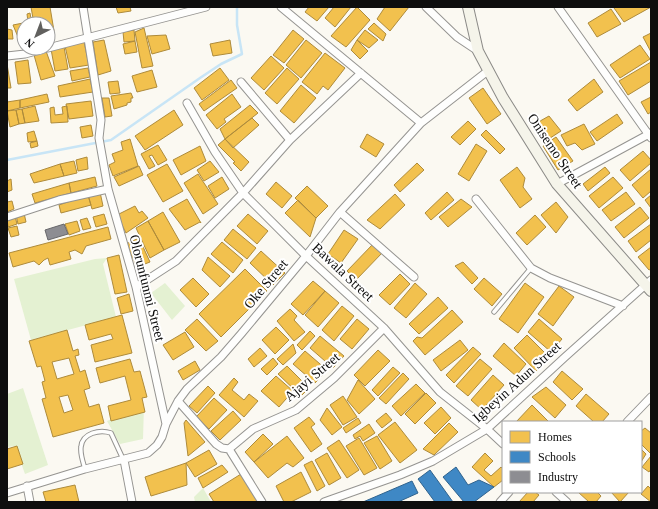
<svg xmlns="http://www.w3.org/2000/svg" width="658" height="509" viewBox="0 0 658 509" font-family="Georgia,serif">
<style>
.green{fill:#e4f1d2}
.homes{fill:#f2c14e;stroke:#ae8b3b;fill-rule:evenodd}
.schools{fill:#3f88c5;stroke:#30638e}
.industry{fill:#8d8d92;stroke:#67676a}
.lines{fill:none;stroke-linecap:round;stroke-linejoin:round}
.stream{stroke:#c8e5f6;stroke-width:2.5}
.lane-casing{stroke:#959491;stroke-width:5.5}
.street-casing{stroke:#959491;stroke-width:9}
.secondary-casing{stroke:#8b8a87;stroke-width:12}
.lane{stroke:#fefefd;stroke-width:3.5}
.street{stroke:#fefefd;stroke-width:7}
.secondary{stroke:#f5f4ea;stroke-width:10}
.labels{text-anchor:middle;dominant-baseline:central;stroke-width:4;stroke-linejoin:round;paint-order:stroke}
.street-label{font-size:14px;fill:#0e0e0e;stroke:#fff}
</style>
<rect width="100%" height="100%" fill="#fbf9f2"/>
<path class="green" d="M107,258L103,264L116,317L31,340L14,279L95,259Z
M165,283L185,306L172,320L151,293Z
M23,388L48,465L25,474L15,446L7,447V394Z
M144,406L143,439L120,444L107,421Z
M203,488L211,502H195L194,497Z"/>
<path class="homes" d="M31,7H50L54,31L48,32V24H34Z
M116,7H130L131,11L118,13Z
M309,7H329L317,21L305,12Z
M334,7H351L335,27L325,18Z
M357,7L370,20L346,47L331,36Z
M385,7H409L390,31L377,19Z
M615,7H651L624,22L614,8Z
M611,9L621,24L597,37L588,23Z
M30,13L32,24H24V36L18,37L13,25L28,22L27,14Z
M374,23L386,34L383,41L368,29Z
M144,28L153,66L142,68L135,32Z
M7,29L12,30L13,39H7Z
M134,30L135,41L124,42L123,32Z
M293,30L304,39L284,63L273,55Z
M365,30L378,40L369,48L357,40Z
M651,33V52L643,37Z
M166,35L170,49L152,54L147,36Z
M104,40L111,71L98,75L93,42Z
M230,40L232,53L213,56L210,44Z
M306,40L322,53L301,78L286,65Z
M357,40L368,51L360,59L351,50Z
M135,41L137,52L125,54L123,44Z
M84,42L89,65L70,68L65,46Z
M640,45L650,59L620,78L610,65Z
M64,47L68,69L55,71L51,49Z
M46,51L55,76L41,80L34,55Z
M325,53L345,68L328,90L323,86L317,94L302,82Z
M271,56L284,68L264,90L251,78Z
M28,60L31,83L18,84L15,62Z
M651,62V81L628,95L619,81Z
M7,64L11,88H7Z
M88,68L90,77L72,81L70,71Z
M220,68L229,80L202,100L194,88Z
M287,68L299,79L277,104L265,93Z
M152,70L157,87L137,92L132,76Z
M90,79L93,92L60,97L58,86Z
M594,79L603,92L577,111L568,100Z
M231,80L237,88L204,111L199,104Z
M118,81L120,93L110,94L108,82Z
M301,85L316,98L294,123L280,111Z
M483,88L501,114L487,124L469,98Z
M131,93L133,98H131V102L127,103V105L114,109L111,96Z
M47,94L49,102L20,108V100Z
M232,94L241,107L224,119L226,122L217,129L206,115Z
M651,97V112L648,114L641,102Z
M102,98H109L112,116L105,117Z
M20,100V108L7,111V102Z
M91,101L93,116L69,119L66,104Z
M250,105L258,113L225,139L220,129Z
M35,106L39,121L25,123L22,109Z
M67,106L68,122L51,123L50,108L54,107L55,115L63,114L62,107Z
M22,109L25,123L19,124L16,110Z
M16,110L19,124L10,127L7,111Z
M174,110L183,125L145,150L135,136Z
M617,114L623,123L597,141L590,132Z
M549,116L561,131L544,142L533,125Z
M252,118L259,125L233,148L225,139Z
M468,121L476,129L460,145L451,137Z
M584,124L595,144L582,150L575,143L567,146L561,135Z
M91,125L93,136L82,138L80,127Z
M486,130L505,149L500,154L481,135Z
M34,131L37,141L28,142L27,133Z
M367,134L384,144L376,157L360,147Z
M556,137L573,161L558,170L543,146Z
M130,139L138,166L113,176L109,165L115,162L112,154L123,150L121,142Z
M225,139L249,162L241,171L233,163L235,162L218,145Z
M37,141L38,146L31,148L30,143Z
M476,144L487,151L469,181L458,174Z
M158,145L167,160L158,165L152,155L149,156L155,166L149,169L141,154Z
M200,146L206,161L181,175L173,160Z
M643,151L651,160V163L630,181L620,170Z
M87,157L88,169L78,171L76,160Z
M74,161L77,173L64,176L60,164Z
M210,161L219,172L204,181L197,170Z
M417,163L424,170L400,192L394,185Z
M60,164L64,176L34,183L30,174Z
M167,164L183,191L163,202L147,175Z
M139,166L143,175L119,186L114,177Z
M517,167L525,178L523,187L532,199L520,208L500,180Z
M605,167L610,173L588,191L583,184Z
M651,169V191L643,198L632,185Z
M198,174L218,204L203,214L184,183Z
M95,177L97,186L71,193L69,183Z
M222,177L229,189L215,198L208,186Z
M613,177L623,188L599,208L589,196Z
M11,179L12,190L7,192V181Z
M276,182L292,196L282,208L266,194Z
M69,183L71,193L35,203L32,194Z
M307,186L328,206L316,218L295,198Z
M100,192L103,206L92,209L88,195Z
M447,192L454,200L431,220L425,213Z
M626,192L635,204L611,221L602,210Z
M395,194L405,205L380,229L367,220Z
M88,195L91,205L61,213L59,205Z
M651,195V208L645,200Z
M187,199L201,223L200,222L185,230L169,209Z
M461,199L472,207L448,227L439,217Z
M298,200L316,218L310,237L285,213Z
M12,201L14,209L7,212V202Z
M556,202L568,217L556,233L541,215Z
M135,206L139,213L142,211L148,218L126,233L117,215Z
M640,207L649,218L624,238L615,227Z
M163,212L180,242L164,250L148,221Z
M24,213L26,222L18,224L16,215Z
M104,214L107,224L96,227L93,217Z
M248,214L268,231L257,244L237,226Z
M535,215L546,227L527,245L516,233Z
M15,216L17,224L8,227L7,218Z
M87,218L91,228L83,230L80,220Z
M77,221L80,231L69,235L65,224Z
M148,221L164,250L150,258L136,228Z
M651,224V240L636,252L628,241Z
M17,226L19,235L11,237L8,228Z
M108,227L111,239L86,246L82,254L75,250L69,252L71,259L50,265L48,258L44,260L39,265L34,261L13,267L9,253Z
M233,229L256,248L247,259L224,240Z
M344,230L358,239L341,263L328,254Z
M139,238L150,262L137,267L126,244Z
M222,242L243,260L233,273L211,254Z
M374,243L383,252L356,280L347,271Z
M651,247V269L649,270L638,257Z
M261,251L285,273L273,285L250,263Z
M119,255L127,292L115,294L107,258Z
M208,257L230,276L220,287L202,270Z
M463,262L478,278L472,284L455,266Z
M245,269L267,291L221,337L199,314Z
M400,274L410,284L390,305L379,295Z
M193,278L209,294L196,307L180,290Z
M484,278L502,294L492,306L474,289Z
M313,281L325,291L303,315L291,304Z
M415,283L427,294L406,318L394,308Z
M525,283L544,297L518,333L499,319Z
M559,286L574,297L553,326L538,314Z
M325,291L339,303L318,327L305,315Z
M129,294L133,311L121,314L117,298Z
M438,297L448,308L419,334L409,324Z
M342,306L354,316L334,341L322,330Z
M290,309L297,316L294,320L305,332L294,341L277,321Z
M452,310L463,322L425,355L413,341L417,337L422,338Z
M122,315L132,353L95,362L91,345L113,339L111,334L89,340L85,325Z
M197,319L218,341L206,351L185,330Z
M357,319L369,329L352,349L340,339Z
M539,319L562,339L551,352L528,332Z
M276,327L289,340L275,354L262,340Z
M67,330L73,351L78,349L79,355L75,356L80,372L85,370L90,388L84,390L89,407L99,404L104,423L53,437L42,399L46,398L42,382L45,381L41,366L37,367L29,341ZM69,358L74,374L57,379L52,362ZM68,395L73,410L64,413L59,397Z
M310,331L315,336L302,350L297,345Z
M185,332L194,347L173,360L163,345Z
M527,335L550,358L536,371L514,348Z
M320,336L344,356L333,368L310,348Z
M460,340L468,350L441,371L433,360Z
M504,343L526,364L516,376L493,356Z
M293,344L296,353L283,365L277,359Z
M473,347L481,354L454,383L446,375Z
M260,348L267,356L254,367L248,359Z
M378,350L390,361L365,386L354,375Z
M305,351L327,370L315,383L293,364Z
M273,358L278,364L267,375L261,369Z
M130,359L134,372L140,371L147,397L142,398L145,412L111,421L108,406L131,400L125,376L100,383L96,368Z
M480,359L492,369L468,396L456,386Z
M195,361L200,370L183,380L178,371Z
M287,366L309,388L301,396L278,374Z
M393,367L400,373L378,396L372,390Z
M562,371L583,389L572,400L553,382Z
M403,373L409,379L386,404L379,398Z
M493,375L504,385L482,410L471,400Z
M276,376L293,391L279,407L261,391Z
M234,378L238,382L232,390L244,400L249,394L258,401L244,417L219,395Z
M358,380L375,399L359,414L347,400Z
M416,384L425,393L401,416L392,406Z
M208,386L215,393L197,413L189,406Z
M546,387L566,405L555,418L532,397Z
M426,393L436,403L415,424L405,414Z
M586,394L609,414L602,422H594L576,406Z
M343,396L357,417L343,425L330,405Z
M214,398L227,410L209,429L196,417Z
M532,405L549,422H516Z
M441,407L451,418L435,434L424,423Z
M327,408L342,427L332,435L320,420Z
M233,411L241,420L220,440L211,431Z
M386,413L392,420L382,428L376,421Z
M309,417L315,424L311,427L322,444L311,452L294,428Z
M358,418L361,423L346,433L343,428Z
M186,420L205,442L188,456L184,423Z
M395,422L417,450L400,463L378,435Z
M449,423L458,432L434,455L423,449Z
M369,424L375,433L363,441L360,436L355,439L353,435Z
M645,428L651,433V454L641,444V431Z
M263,434L273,444L254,462L245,452Z
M287,436L304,458L293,467L287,463L268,478L254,462Z
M377,436L392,461L380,469L364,443Z
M359,438L377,468L364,475L346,446Z
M339,440L359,470L347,478L327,448Z
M17,446L23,464L7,469V449Z
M641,449L646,454L641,462Z
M209,450L217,464L195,477L186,463Z
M327,453L341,478L329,485L315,460Z
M485,453L493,461L484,470L491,476L501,467L503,469V480L494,487L472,467Z
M651,456V469L649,472L642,467Z
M312,461L325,486L317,491L304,465Z
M186,463L187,485L151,496L145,477Z
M222,465L228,472L203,488L198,478Z
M301,472L311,492L291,502H284L276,486Z
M241,474L258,502H214L209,494Z
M75,485L79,502H46L43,492Z
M648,486L651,489V502L641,494Z
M528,492H535L539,495L533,502H519Z
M578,492H597L601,496L596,502H589Z
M611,492H629L620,502Z"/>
<path class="schools" d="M456,467L468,485L479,480L494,487L474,502H464L443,477Z
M430,470L453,502H435L418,479Z
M412,481L418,493L398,502H363Z"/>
<path class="industry" d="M64,224L68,234L48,240L45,230Z"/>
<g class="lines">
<path class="stream" d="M7,160L111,140L200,78L221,64L242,54L237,25V7"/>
<defs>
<path id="lane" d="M494,312L531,268
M85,469C83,462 80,454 81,447C82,433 100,429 111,433L123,459"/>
<path id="street" d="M83,7L101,120L99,138L108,189L136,287L166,424
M281,7L421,123L489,70
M426,7L457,37L478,51
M558,7L651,138
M48,48L206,7
M7,56L25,54L47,48
M241,82L290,140
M187,103L215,152L243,193L306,256L384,328L440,392L487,429L503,444
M557,184L651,133
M476,199L531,268L550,278L623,306
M340,212L414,277
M7,217L59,200L108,189
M136,287L176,261L243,193L290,140L361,73
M178,401L216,444L222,448L229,449L262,502
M627,422L651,397
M229,449L253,429L296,410L334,378L384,328
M124,460L132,502
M27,486L30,502
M556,492L567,502
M7,493L85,469L148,453L157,445L162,437L166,424L178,401L187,389L221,357L241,334L306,256L340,212L421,123
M324,502L400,475L433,461L487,429L565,357L651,280
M500,502L509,492"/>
<path id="secondary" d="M468,7L478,51L503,98L557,184L651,291"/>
</defs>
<use href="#lane" class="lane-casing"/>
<use href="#street" class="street-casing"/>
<use href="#secondary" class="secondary-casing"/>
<use href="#lane" class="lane"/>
<use href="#street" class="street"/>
<use href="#secondary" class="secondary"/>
</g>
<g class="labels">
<g class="street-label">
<text transform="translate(555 151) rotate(56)">Onisemo Street</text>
<text transform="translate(343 272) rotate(43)">Bawala Street</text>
<text transform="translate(266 284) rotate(-50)">Oke Street</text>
<text transform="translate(147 288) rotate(76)">Olorunfunmi Street</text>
<text transform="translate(312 377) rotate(-40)">Ajayi Street</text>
<text transform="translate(517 382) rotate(-42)">Igbeyin Adun Street</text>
</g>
</g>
<rect width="658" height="509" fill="none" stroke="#0e0e0e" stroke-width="16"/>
<rect x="502" y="421" width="140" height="72" fill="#ffffff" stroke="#9f9f9f"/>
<rect x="510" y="431" width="20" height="12" fill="#f2c14e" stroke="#9f9f9f"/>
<text x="538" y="441" font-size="12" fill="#0e0e0e">Homes</text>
<rect x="510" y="451" width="20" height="12" fill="#3f88c5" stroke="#9f9f9f"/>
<text x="538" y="461" font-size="12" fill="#0e0e0e">Schools</text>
<rect x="510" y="471" width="20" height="12" fill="#8d8d92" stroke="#9f9f9f"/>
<text x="538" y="481" font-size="12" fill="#0e0e0e">Industry</text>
<g transform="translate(36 36) rotate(222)"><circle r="19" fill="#ffffff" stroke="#9f9f9f"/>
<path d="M0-3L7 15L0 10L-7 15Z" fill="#61605e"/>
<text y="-6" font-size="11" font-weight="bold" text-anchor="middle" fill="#0e0e0e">N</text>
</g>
</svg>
